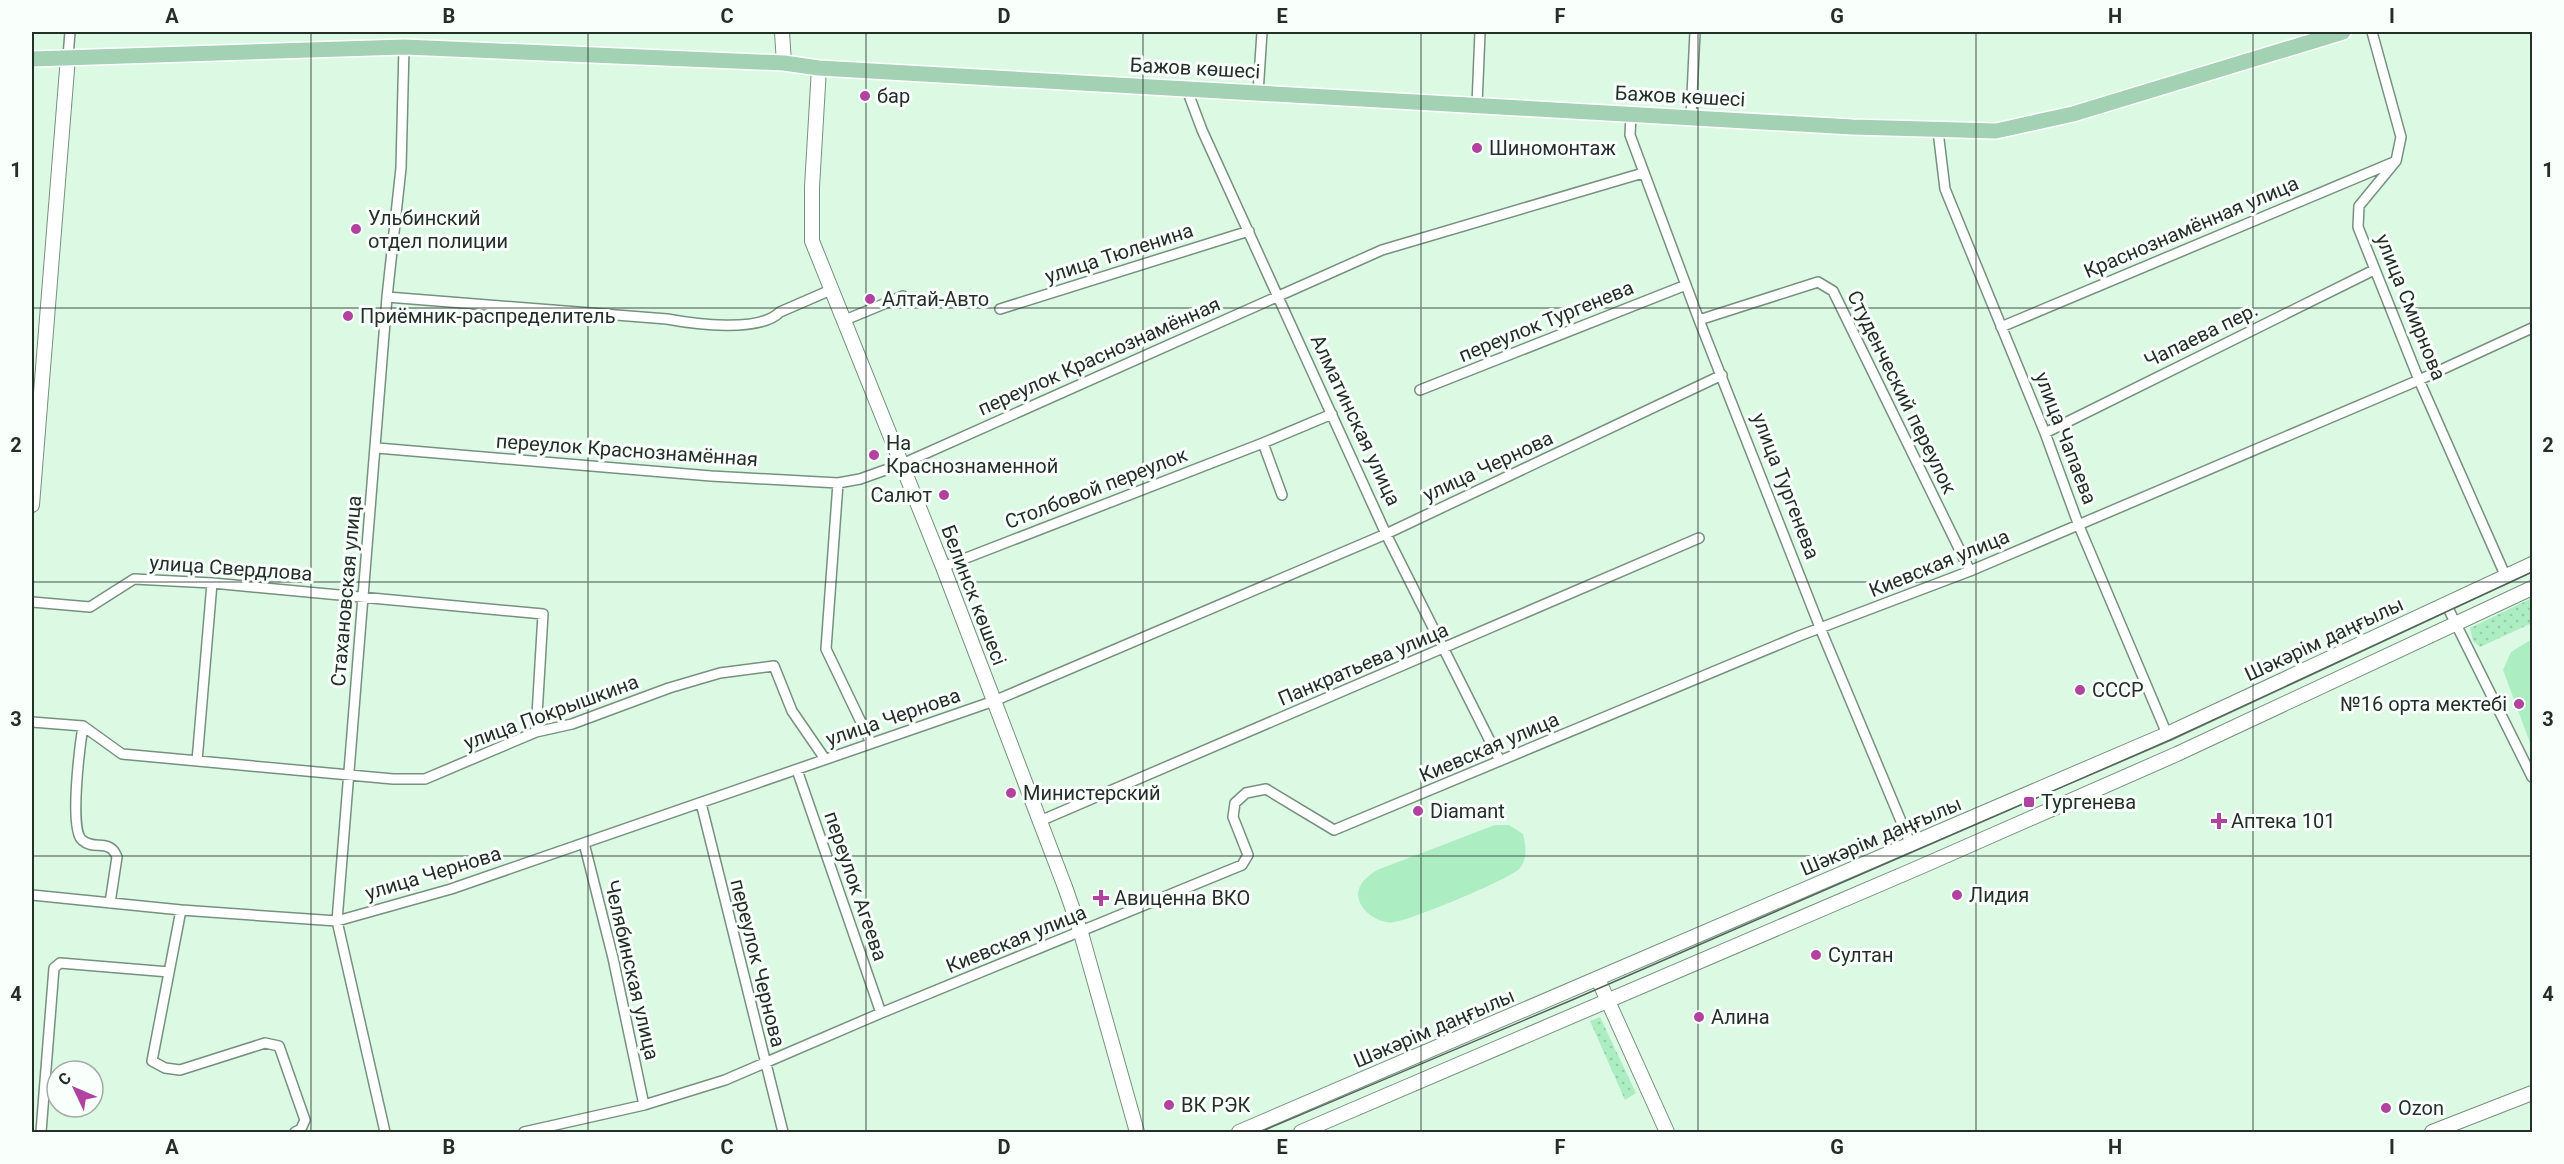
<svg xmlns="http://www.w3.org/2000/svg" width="2564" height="1164" viewBox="0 0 2564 1164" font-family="Roboto,sans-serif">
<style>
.grass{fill:url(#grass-dots)}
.park{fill:#adedc2}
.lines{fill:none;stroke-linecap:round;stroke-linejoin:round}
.street-casing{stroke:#77917f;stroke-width:12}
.secondary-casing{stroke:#77917f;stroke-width:16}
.primary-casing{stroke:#fff;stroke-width:18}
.street{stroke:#fff;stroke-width:9}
.secondary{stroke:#fff;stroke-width:14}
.primary{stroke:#a3d1b4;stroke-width:15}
.tram{stroke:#55645a;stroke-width:1.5}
.grid{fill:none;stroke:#242f28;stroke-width:1.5;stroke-opacity:0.55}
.poi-dot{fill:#b2429f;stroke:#f9fffb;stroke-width:2}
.labels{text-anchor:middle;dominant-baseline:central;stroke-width:6;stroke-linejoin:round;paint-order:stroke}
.street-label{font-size:20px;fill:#242f28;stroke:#f9fffb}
.poi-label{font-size:20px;fill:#242f28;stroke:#f9fffb;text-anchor:start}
.neatline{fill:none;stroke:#242f28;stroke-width:2}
.grid-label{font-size:20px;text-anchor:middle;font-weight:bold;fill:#242f28}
</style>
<defs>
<pattern id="grass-dots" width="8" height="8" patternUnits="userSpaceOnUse" patternTransform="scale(1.5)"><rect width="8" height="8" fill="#adedc2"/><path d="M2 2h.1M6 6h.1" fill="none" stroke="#95cca7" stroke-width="1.8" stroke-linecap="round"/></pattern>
</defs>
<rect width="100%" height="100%" fill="#dcf9e4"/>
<path class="grass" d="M2532,598V623L2480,647L2473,641L2470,628Z
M1600,1017L1636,1093L1625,1100L1590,1021Z"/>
<path class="park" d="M2532,639V748L2503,670L2511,652Z
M1495,825H1509L1523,834C1526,846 1528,859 1519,869C1508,880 1413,919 1395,922C1380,925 1359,911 1358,895C1358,883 1368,876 1377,870Z"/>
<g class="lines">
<defs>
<path id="street" d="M2372,32L2401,137L2396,161L2359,206L2358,227L2419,380L2506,577
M68,57L70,32
M1187,90L1202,130L1386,534L1500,761
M1258,93L1262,32
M1477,105L1480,32
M1631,115L1630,135L1699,320L1821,630L1911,845
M1691,116L1695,32
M1938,131L1945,189L2045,433L2079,526L2167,734
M387,297L667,319C694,324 759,333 780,312L833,289
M1000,309L1249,231
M845,320L903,296
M1699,320L1818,282L1833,291L1970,571
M2001,327L2394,162
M1420,390L1686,285
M2045,433L2374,270
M1263,443L1282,495
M377,448L711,476L838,483L860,479L902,464L1382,250L1643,173
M838,483L826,649L871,743
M943,567L1263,443L1332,414
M32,602L90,607L134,579L212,583L543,614L536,732
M2446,604L2532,777
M32,722L83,726L122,754L393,779H425L536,732L572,724L669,688L720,673L774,666L792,711L825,759
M83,726C80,745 69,829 82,840C94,851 110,838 117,857L110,903
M197,761L212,583
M797,770L881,1013
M701,803L783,1132
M1040,821L1699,538
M584,843L613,958L644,1105
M32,895L181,910L337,921L451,889L994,701L1386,534L1722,375
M181,910L152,1061L165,1068L180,1070L265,1043L279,1046L305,1120L301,1129L295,1132
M41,1132L54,968L60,963L169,972
M385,1132L337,921L387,297L401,168L404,47
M524,1132L644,1105L725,1080L881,1013L1242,865L1248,855L1233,817L1235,803L1246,793L1266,789L1334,830L1799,636L1970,571L2419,380L2532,328"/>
<path id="secondary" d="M782,32L784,63
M819,68L812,187V241L943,567L1065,887L1081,933L1137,1132
M32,505L68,57
M1598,979L1667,1132
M1239,1132L2167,734L2532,564
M1301,1132L1920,867L2177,754L2532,588
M2432,1132L2532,1093"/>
<path id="primary" d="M32,59L404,47L784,63L819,68L1852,127L1996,131L2073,114L2343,32"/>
</defs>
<use href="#street" class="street-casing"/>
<use href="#secondary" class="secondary-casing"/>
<use href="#primary" class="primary-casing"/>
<use href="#street" class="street"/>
<use href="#secondary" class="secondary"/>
<use href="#primary" class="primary"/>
<path class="tram" d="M1260,1132L1572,1000L2170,740L2532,572"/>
</g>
<path class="grid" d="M311,32V1132M588,32V1132M866,32V1132M1143,32V1132M1421,32V1132M1698,32V1132M1976,32V1132M2253,32V1132M32,308H2532M32,582H2532M32,856H2532"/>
<g class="poi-dot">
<circle cx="865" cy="96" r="6"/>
<circle cx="1477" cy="148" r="6"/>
<circle cx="356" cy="229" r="6"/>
<circle cx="870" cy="299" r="6"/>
<circle cx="348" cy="316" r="6"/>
<circle cx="874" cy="455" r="6"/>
<circle cx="944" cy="495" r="6"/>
<circle cx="2080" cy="690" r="6"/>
<circle cx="2519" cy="704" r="6"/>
<circle cx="1011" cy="793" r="6"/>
<rect x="2023" y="796" width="12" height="12" rx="3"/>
<circle cx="1418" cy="811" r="6"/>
<path d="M2216 812h6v6h6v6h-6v6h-6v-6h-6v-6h6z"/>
<circle cx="1957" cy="895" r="6"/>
<path d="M1098 889h6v6h6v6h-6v6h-6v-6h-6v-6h6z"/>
<circle cx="1816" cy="955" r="6"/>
<circle cx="1699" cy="1017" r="6"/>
<circle cx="1169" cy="1105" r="6"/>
<circle cx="2386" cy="1108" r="6"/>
</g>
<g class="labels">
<g class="street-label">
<text transform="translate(1195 68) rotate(3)">Бажов көшесі</text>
<text transform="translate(1680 96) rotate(3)">Бажов көшесі</text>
<text transform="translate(2191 227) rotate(-23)">Краснознамённая улица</text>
<text transform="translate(1119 253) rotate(-18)">улица Тюленина</text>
<text transform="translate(2411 307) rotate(68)">улица Смирнова</text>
<text transform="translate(1546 321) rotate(-22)">переулок Тургенева</text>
<text transform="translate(2201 335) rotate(-26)">Чапаева пер.</text>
<text transform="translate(1099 356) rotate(-24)">переулок Краснознамённая</text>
<text transform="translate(1902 392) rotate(64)">Студенческий переулок</text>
<text transform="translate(1356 420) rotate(65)">Алматинская улица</text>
<text transform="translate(2066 438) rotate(69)">улица Чапаева</text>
<text transform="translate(627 450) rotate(4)">переулок Краснознамённая</text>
<text transform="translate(1488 466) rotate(-25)">улица Чернова</text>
<text transform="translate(1786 486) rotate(69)">улица Тургенева</text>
<text transform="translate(1096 488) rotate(-21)">Столбовой переулок</text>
<text transform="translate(1939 563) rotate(-22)">Киевская улица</text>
<text transform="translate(231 568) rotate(4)">улица Свердлова</text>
<text transform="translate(346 591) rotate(-85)">Стахановская улица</text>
<text transform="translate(974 595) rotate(69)">Белинск көшесі</text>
<text transform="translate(2324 639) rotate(-25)">Шәкәрім даңғылы</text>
<text transform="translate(1363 664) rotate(-23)">Панкратьева улица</text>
<text transform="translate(551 712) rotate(-20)">улица Покрышкина</text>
<text transform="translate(893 717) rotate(-19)">улица Чернова</text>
<text transform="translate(1489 747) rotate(-23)">Киевская улица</text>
<text transform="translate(1881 836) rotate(-23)">Шәкәрім даңғылы</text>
<text transform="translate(433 873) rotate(-17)">улица Чернова</text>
<text transform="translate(856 886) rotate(71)">переулок Агеева</text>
<text transform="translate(1016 939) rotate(-22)">Киевская улица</text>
<text transform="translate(758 963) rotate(76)">переулок Чернова</text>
<text transform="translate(632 970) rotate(77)">Челябинская улица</text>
<text transform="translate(1434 1028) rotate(-23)">Шәкәрім даңғылы</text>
</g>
<g class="poi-label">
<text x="877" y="96">бар</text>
<text x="1489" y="148">Шиномонтаж</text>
<text x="368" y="218">Ульбинский<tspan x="368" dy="23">отдел полиции</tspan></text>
<text x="882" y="299">Алтай-Авто</text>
<text x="360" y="316">Приёмник-распределитель</text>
<text x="886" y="443">На<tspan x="886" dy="23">Краснознаменной</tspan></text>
<text x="932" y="495" text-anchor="end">Салют</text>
<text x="2092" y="690">СССР</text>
<text x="2507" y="704" text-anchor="end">№16 орта мектебі</text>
<text x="1023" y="793">Министерский</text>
<text x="2041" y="802">Тургенева</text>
<text x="1430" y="811">Diamant</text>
<text x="2231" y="821">Аптека 101</text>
<text x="1969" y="895">Лидия</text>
<text x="1114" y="898">Авиценна ВКО</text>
<text x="1828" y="955">Султан</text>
<text x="1711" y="1017">Алина</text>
<text x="1181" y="1105">ВК РЭК</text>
<text x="2398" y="1108">Ozon</text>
</g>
</g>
<rect width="2564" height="1164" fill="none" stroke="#f9fffb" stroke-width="66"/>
<g transform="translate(75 1089) rotate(314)"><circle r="28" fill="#f9fffb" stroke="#a4aca7" stroke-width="1.5"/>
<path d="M0-4.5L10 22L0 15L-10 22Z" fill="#b2429f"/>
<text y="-9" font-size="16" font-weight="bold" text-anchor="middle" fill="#242f28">С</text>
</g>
<rect x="33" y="33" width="2498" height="1098" class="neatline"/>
<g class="grid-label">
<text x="172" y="23">A</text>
<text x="449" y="23">B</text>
<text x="727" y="23">C</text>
<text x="1004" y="23">D</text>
<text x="1282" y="23">E</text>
<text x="1560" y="23">F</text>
<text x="1837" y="23">G</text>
<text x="2115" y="23">H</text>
<text x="2392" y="23">I</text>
<text x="16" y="177">1</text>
<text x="2548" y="177">1</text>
<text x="16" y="452">2</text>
<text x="2548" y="452">2</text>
<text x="16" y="726">3</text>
<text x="2548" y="726">3</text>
<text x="16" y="1001">4</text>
<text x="2548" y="1001">4</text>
<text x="172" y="1154">A</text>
<text x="449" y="1154">B</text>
<text x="727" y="1154">C</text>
<text x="1004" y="1154">D</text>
<text x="1282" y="1154">E</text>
<text x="1560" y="1154">F</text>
<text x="1837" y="1154">G</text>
<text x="2115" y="1154">H</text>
<text x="2392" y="1154">I</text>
</g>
</svg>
